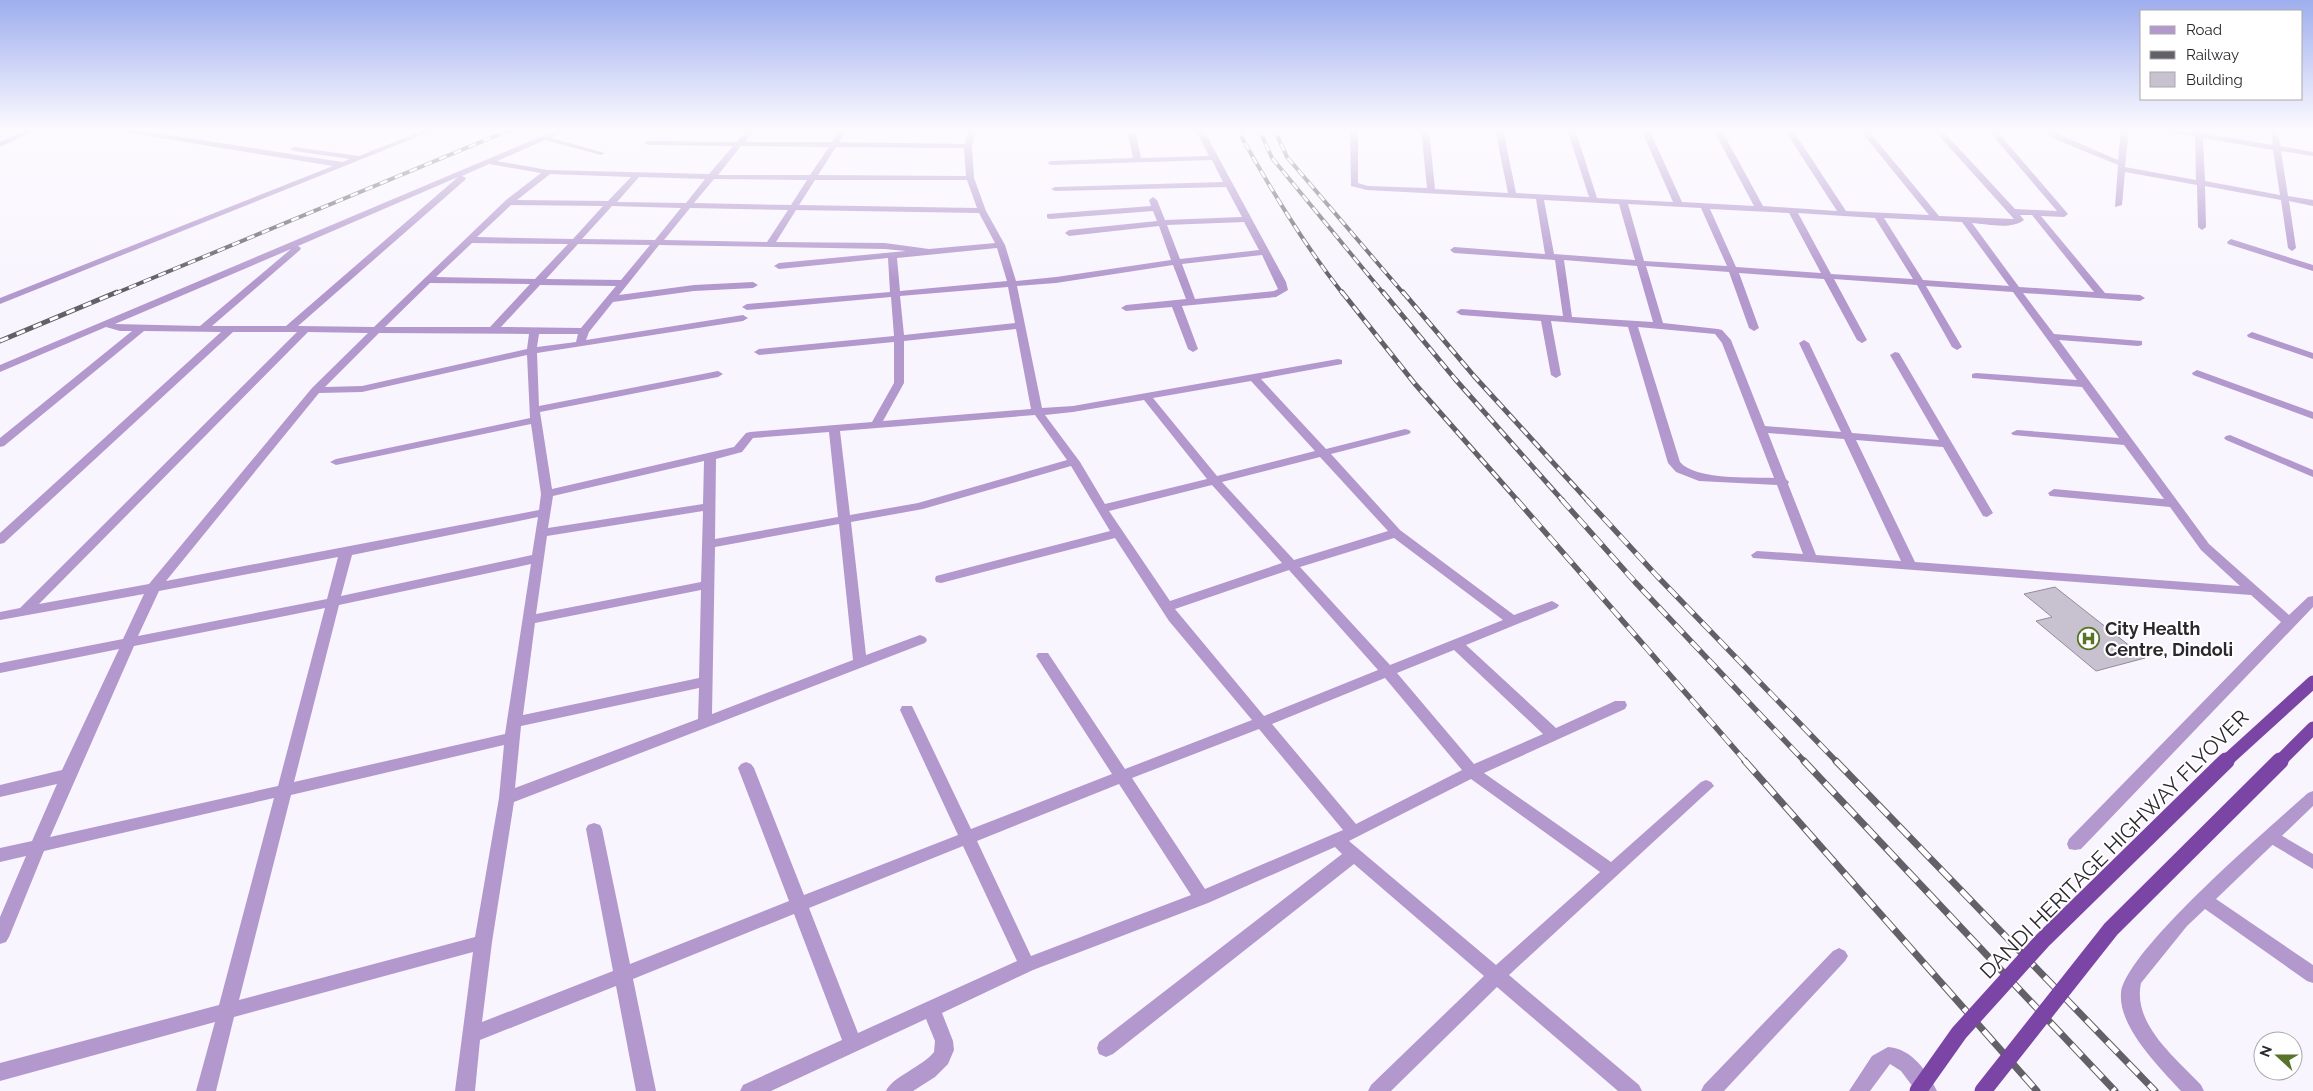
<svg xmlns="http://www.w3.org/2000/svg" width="2313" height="1091" viewBox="0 0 2313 1091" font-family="Raleway,sans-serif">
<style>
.building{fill:#c8c1d0;stroke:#928b9a}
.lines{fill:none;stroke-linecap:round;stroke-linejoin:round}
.service{fill:#b398cd;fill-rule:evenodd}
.minor{fill:#b398cd;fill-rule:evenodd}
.rail-far3-casing{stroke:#646067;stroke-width:4}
.rail-far2-casing{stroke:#646067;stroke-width:5}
.rail-far1-casing{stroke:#646067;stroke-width:5.5}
.rail-casing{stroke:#646067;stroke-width:7}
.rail-far3{stroke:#fff;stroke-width:2.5;stroke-dasharray:8;stroke-linecap:butt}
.rail-far2{stroke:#fff;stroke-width:3;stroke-dasharray:9;stroke-linecap:butt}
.rail-far1{stroke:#fff;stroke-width:4;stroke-dasharray:12;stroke-linecap:butt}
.rail{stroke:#fff;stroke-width:5;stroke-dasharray:15;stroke-linecap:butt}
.primary-bridge-far1{stroke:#7a45a5;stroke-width:13}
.primary-bridge{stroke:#7a45a5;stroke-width:17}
.labels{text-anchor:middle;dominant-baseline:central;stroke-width:4;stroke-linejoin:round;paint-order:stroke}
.poi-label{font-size:18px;font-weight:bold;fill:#2b282e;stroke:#fff;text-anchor:start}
.near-street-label{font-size:21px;fill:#2b282e;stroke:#fff}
</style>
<rect width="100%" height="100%" fill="#f9f5fe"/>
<path class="building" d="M2055,587L2145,658L2096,671L2036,621L2052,617L2024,594Z"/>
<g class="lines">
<path class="service" d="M2252,332L2313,353V359L2248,337L2247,335Z
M2197,370L2313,412V419L2193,375L2192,373Z
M2230,435L2313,470V477L2226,440L2224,438L2226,436Z
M2272,830L2313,854V869L2266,841L2264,836L2266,831Z"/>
<path class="minor" d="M28,129H38L0,147V142Z
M113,129H130L342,162L350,159L294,151L290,149L294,147L359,156L427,129H437L0,304V298L333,166L117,131Z
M559,129H569L551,138L605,153L601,155L545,140L497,161L548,170L709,174L733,146L648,145L644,143L648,141L737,142L747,129H755L745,142H832L840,129H848L839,142L965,144L968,129H976L972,146L974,178L986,211L1005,245L1016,281L1056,277L1171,260L1159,226L1069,236L1065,233L1069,230L1157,221L1153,211L1050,219L1047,218V214L1151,206L1149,200L1153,197L1157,200L1165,220L1242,217L1226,187L1055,191L1051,189L1055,187L1223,182L1212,160L1051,165L1047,163L1051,161L1133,158L1128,134L1132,132L1136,134L1141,158L1209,156L1195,129H1203L1286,282L1288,290L1276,297L1182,306L1198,349L1193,352L1188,349L1172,307L1126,311L1121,308L1126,305L1186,299L1173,265L1056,283L1017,286L1042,408L1073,406L1338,359L1342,360V364L1261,379L1326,449L1405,429L1409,430L1411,432L1409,434L1331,454L1400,530L1514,615L1552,601L1559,605L1557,608L1466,645L1556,728L1615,701H1625L1627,705L1625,709L1484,773L1611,862L1701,782L1706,780L1711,782L1714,786L1509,975L1639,1085L1642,1091H1618L1497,987L1391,1091H1368L1371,1085L1484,976L1354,864L1113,1054L1106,1057L1099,1054L1097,1048L1099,1042L1342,854L1335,847L1208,903L1033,970L942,1013L953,1041L954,1050L948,1064L935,1077L913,1091H886C892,1077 922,1067 934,1052L935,1041L926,1019L771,1091H740L743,1085L842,1040L794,914L633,979L656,1091H636L616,986L480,1040L475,1091H455L473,952L234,1017L216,1091H196L215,1022L0,1081V1063L219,1005L274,798L44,851L9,937L6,942L0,944V917L26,856L0,862V848L32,841L57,784L0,797V785L62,770L119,649L0,673V663L123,639L144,594L0,620V612L20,608L297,332H233L4,543L0,544V533L221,332L144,331L4,446L0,447V438L132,331H120L106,327L0,372V365ZM741,146L829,147L810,175H718ZM836,147L964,148L966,176L818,175ZM489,164L541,173L506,200L374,327L298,326L465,180L466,178L462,176ZM550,174L631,177L608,201L517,200ZM458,177L286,326H212L300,250L301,248L298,246ZM639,177L705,179L686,203L617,202ZM714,179L807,180L791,205L694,203ZM815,180H967L977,208L799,205ZM511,205L603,206L573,239L477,237ZM612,206L681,208L655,240L582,239ZM690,208L788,210L767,242L664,240ZM796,210L979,213L995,243L929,249L885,243L776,242ZM1244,222L1259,250L1180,259L1167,225ZM472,243L568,244L535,279L436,277ZM578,244L650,245L621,280L546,279ZM659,245L885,249L906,251L779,263L774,266L779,269L888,258L890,292L747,304L742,307L747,310L891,297L894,336L759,349L754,352L759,355L894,342V383L872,422L750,432L746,433L734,447L552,489L540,412L718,377L723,374L718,371L539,406L537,353L743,321L748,318L743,315L586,340L589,332L613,302L694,291L753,288L758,285L753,282L694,285L619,295ZM997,248L1007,281L900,291L897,258ZM291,249L200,326L115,324ZM1262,255L1278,289L1274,291L1195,299L1182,264ZM430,283L530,284L490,327H385ZM540,285L616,286L581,328L501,327ZM1008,287L1015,323L904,335L900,296ZM1016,329L1031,409L883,421L904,383V341ZM308,332L368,333L312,388L149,584L39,604ZM379,333L529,334L527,349L362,386L325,387ZM539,334H578L576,342L537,347ZM527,355L530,418L336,459L330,462L336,465L531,424L541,494L539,510L166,581L319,393L362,392ZM1251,381L1315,451L1217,476L1153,398ZM1144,400L1207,479L1105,504L1080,462L1045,415L1073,412ZM1035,415L1067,460L918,503L850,515L840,431ZM829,432L838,517L715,539L716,459L742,452L753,438ZM1320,457L1388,531L1294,560L1222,482ZM704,461L703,504L548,528L553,496ZM1071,466L1110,531L936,576L935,579L936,582L941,583L1115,538L1169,621L1252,720L1125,769L1048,653H1038L1036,656L1038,659L1112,774L971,829L914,710L912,706H902L900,710L958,835L804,895L754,768L751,764L746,762L741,764L738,768L789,901L630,964L602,829L600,825L594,823L588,825L586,829L613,971L482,1022L492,942L514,802L925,643L927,640L925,637L920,635L866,655L851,522L923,509ZM1212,485L1282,563L1170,601L1109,511ZM703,511L701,582L536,614L547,536ZM538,517L532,555L341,596L352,555ZM839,524L853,660L712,714L715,547ZM1394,538L1503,620L1390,665L1300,567ZM338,557L327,599L138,636L159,591ZM531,564L505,734L294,782L339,605ZM1289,570L1378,670L1264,716L1175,609ZM701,590L699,678L523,715L535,623ZM325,608L278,786L50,837L134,646ZM1454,650L1543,734L1474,764L1397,673ZM1385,678L1462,770L1356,824L1272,724ZM699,688L698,719L515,788L521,726ZM1259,729L1343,830L1205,889L1132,778ZM504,745L499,798L475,937L239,1000L291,795ZM1471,779L1600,872L1496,965L1349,841ZM1119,784L1191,895L1031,956L977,841ZM963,846L1017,961L858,1033L809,908Z
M632,129H646L647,130L643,132Z
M1350,129H1358V183L1368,186L1427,188L1421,129H1429L1435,189L1508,193L1495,129H1503L1516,193L1589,197L1567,129H1575L1597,198L1673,202L1641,129H1649L1682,202L1754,206L1713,129H1721L1763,206L1837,211L1784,129H1792L1846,211L1929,215L1859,129H1867L1939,216L2014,219L1933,129H1941L2015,209L2057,211L1987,129H1995L2068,214L2064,217L2041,216L2105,293L2140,295L2145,298L2140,301L2023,293L2054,334L2142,341V345L2138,346L2059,340L2209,544L2289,615L2308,597L2313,596V607L2081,849L2075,850L2069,849L2067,844L2069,839L2281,622L2251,595L1753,558L1751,555L1757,551L1803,554L1777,485L1699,481L1676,472L1668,463L1628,327L1551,321L1561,375L1556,378L1551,375L1541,321L1461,315L1456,312L1461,309L1563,316L1555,260L1454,253L1450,250L1454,247L1545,254L1536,199L1367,190L1351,186ZM1544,200L1619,204L1635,260L1554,254ZM1628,204L1701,208L1727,266L1644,261ZM1710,209L1789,213L1821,273L1736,267ZM1798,213L1875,218L1913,279L1831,274ZM2020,215H2032L2094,292L2019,287L1972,223C1987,224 2011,230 2024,220ZM1884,218L1962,222L2009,286L1923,280ZM1564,260L1637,266L1653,322L1572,317ZM1646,266L1729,272L1749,328L1754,331L1759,328L1739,273L1824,279L1857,340L1862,343L1867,340L1834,279L1917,285L1952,347L1957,350L1962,347L1926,286L2013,292L2077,380L1976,373L1972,374V378L2082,387L2119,438L2017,430L2011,433L2013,435L2124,445L2164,499L2054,489L2048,493L2050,496L2170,507L2201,550L2240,586L1915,562L1856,440L1943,447L1983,516L1987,517L1993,513L1899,353L1895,352L1890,355L1939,440L1852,433L1809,343L1804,340L1799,343L1841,432L1765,426L1731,340L1722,330L1718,329L1663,323ZM1638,327L1715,334L1722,343L1774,478C1750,477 1695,480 1680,462ZM1768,433L1844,439L1901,561L1816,555L1788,484L1789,482L1786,479Z
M2043,129H2051L2058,134L2118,160L2121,129H2129L2125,167L2196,180L2195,137L2162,131L2158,129L2195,132V129H2203V133L2273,145L2270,129H2278L2280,146L2313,152V156L2281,151L2288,196L2313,200V206L2289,201L2296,248L2292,251L2288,248L2281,200L2205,186L2206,227L2202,230L2198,227L2197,185L2125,172L2122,205L2115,207L2118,165L2052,138ZM2203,138L2273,150L2280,195L2205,181Z
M2231,239L2313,265V271L2228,244L2227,242Z
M2313,791V806L2216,899L2313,965V983L2307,981L2205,909L2187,926L2141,983C2132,1024 2176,1058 2201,1085L2204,1091H2181C2160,1068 2118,1027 2121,993C2125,951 2271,826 2308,793Z
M1839,948L1845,951L1848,956L1845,961L1724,1091H1701L1704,1085L1833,951Z
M1888,1047C1911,1048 1928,1072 1937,1091H1916L1901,1071L1890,1064L1870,1091H1849L1872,1056Z"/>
<defs>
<path id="rail-far3" d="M1237,129C1269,186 1302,242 1343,294
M1259,129L1272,158L1384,294
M1274,129L1287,157L1404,294
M114,294L512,129"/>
<path id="rail-far2" d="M1342,292L1415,384L1518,501
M1383,292L1455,379L1563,501
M1403,292L1474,376L1588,501
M0,341L117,292"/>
<path id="rail-far1" d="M1517,500L1746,762
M1562,500L1635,582L1805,762
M1587,500L1657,576L1837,762"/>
<path id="rail" d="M1745,761L2037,1091
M1804,761L2115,1091
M1836,761L2155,1091"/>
</defs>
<use href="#rail-far3" class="rail-far3-casing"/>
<use href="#rail-far2" class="rail-far2-casing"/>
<use href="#rail-far1" class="rail-far1-casing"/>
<use href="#rail" class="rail-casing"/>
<use href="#rail-far3" class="rail-far3"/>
<use href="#rail-far2" class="rail-far2"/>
<use href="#rail-far1" class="rail-far1"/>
<use href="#rail" class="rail"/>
<path class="primary-bridge-far1" d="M2225,762L2313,682
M2279,762L2313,728"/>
<path class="primary-bridge" d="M1918,1091L1959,1033L2042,941L2226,761
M1983,1091L2111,929L2280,761"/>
</g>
<linearGradient id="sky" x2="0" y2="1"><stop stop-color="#9eaeee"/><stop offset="0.46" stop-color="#fcfaff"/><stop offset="1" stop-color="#fcfaff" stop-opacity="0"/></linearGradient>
<rect width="2313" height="281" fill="url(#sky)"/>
<defs>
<symbol id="hospital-ring" viewBox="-11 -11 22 22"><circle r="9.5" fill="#fff" stroke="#577428" stroke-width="1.5"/><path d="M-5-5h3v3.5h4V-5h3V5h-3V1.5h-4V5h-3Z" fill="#577428"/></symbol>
</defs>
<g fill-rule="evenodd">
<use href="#hospital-ring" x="2076" y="626" width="25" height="25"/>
</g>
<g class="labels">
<g class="poi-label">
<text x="2105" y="628">City Health<tspan x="2105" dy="21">Centre, Dindoli</tspan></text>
</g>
<g class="near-street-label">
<text transform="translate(2114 844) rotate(-45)">DANDI HERITAGE HIGHWAY FLYOVER</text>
</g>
</g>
<rect x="2140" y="10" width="162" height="90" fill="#ffffff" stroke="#aaa9ab"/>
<rect x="2150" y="26" width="25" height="8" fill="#b398cd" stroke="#aaa9ab"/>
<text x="2186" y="35" font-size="15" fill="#2b282e">Road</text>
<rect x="2150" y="51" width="25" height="8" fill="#646067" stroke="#aaa9ab"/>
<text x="2186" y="60" font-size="15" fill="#2b282e">Railway</text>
<rect x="2150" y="72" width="25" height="15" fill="#c8c1d0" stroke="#aaa9ab"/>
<text x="2186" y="85" font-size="15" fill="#2b282e">Building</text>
<g transform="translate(2278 1056) rotate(291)"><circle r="24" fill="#ffffff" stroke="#aaa9ab"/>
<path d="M0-4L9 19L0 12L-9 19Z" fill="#577428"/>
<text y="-8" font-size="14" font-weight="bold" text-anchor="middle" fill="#2b282e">N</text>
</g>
</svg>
